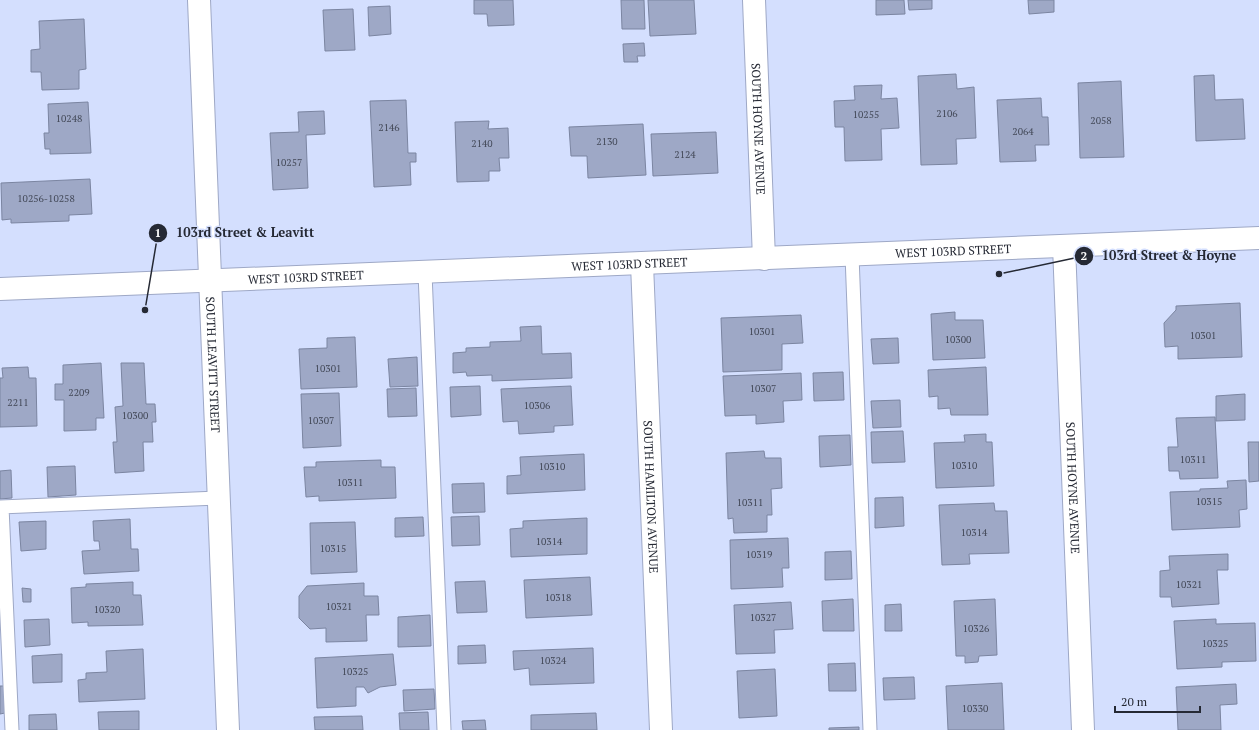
<svg xmlns="http://www.w3.org/2000/svg" width="1259" height="730" viewBox="0 0 1259 730" font-family="'PT Serif',serif">
<style>
.building{fill:#9ea8c6;stroke:#7b85a1}
.lines{fill:none;stroke-linecap:round;stroke-linejoin:round}
.service-casing{stroke:#9ea8c6;stroke-width:15}
.minor-casing{stroke:#9ea8c6;stroke-width:24}
.secondary-casing{stroke:#9ea8c6;stroke-width:24}
.service{stroke:#fff;stroke-width:13}
.minor{stroke:#fff;stroke-width:22}
.secondary{stroke:#fff;stroke-width:22}
.labels{text-anchor:middle;dominant-baseline:central;stroke-width:3;stroke-linejoin:round;paint-order:stroke}
.number-label{font-size:10px;fill:#434958}
.street-label{font-size:12px;fill:#252934;stroke:#d4dffe}
.leader{fill:none;stroke:#252934;stroke-width:1.5}
.callout-dot{fill:#252934;stroke:#d4dffe;stroke-width:1.5}
.mark-label{font-size:12px;text-anchor:middle;font-weight:bold;fill:#fff}
.callout-label{font-size:13px;text-anchor:middle;font-weight:bold;fill:#252934;stroke:#d4dffe;stroke-width:3;stroke-linejoin:round;paint-order:stroke}
</style>
<rect width="100%" height="100%" fill="#d4dffe"/>
<path class="building" d="M474,0H513L514,25L488,26L487,14H474Z
M621,0H644L645,29H622Z
M648,0H694L696,34L650,36Z
M876,0H904L905,14L876,15Z
M908,0H932V9L909,10Z
M1028,0H1054V12L1029,14Z
M390,6L391,34L369,36L368,7Z
M353,9L355,50L325,51L323,10Z
M84,19L86,69L79,70V89L42,90L41,72H31V50L40,49L39,21Z
M644,43L645,56H637L638,62H624L623,44Z
M956,74L957,89L974,87L976,138L956,139L957,164L921,165L918,76Z
M1214,75L1215,100L1243,99L1245,139L1196,141L1194,76Z
M1121,81L1124,157L1080,158L1078,83Z
M882,85L881,99L897,98L899,128L881,129L882,160L845,161L844,127H835L834,101L855,100L854,86Z
M1041,98L1042,117H1048L1049,145H1035L1036,161L1000,162L997,100Z
M406,100L408,153H416V162H410L411,185L374,187L370,101Z
M88,102L91,153L50,154V149H45L44,133H49L48,104Z
M324,111L325,134L306,135L308,188L273,190L270,133L299,132L298,112Z
M489,121L488,129L508,128L509,158H499L500,171H489V181L457,182L455,122Z
M643,124L646,175L588,178L587,156H571L569,127Z
M716,132L718,173L653,176L651,134Z
M90,179L92,214L69,215V221L11,223V219L2,220L1,183Z
M1240,303L1242,357L1178,359V346L1165,347L1164,323L1176,310V306Z
M955,312V320H983L985,358L933,360L931,314Z
M801,315L803,343L782,344V370L723,372L721,318Z
M541,326L542,354L571,353L572,378L492,381V375L467,376L466,372L453,373V353L466,352V348L490,347V342L521,341L520,327Z
M355,337L357,387L301,389L299,349L327,348V338Z
M898,338L899,363L873,364L871,339Z
M417,357L418,386L390,387L388,359Z
M101,363L104,418H96V430L64,431V400H55V384H63V365Z
M121,363H144L146,404H155L156,422H152L153,442H143L144,471L115,473L113,442H117L115,407L123,406Z
M28,367L29,378H36L37,426L0,427V378H3L2,368Z
M986,367L988,415H951L950,408L938,409V396L929,397L928,370Z
M843,372L844,400L814,401L813,373Z
M801,373L802,400L783,401L784,422L756,424V415L725,416L723,376Z
M480,386L481,415L451,417L450,387Z
M571,386L573,425L554,426V432L519,434L518,421L503,422L501,389Z
M416,388L417,416L388,417L387,389Z
M339,393L341,446L303,448L301,394Z
M1245,394V420L1216,421V396Z
M900,400L901,427L873,428L871,401Z
M1215,417L1218,478L1180,479L1179,471H1169L1168,447H1178L1176,418Z
M903,431L905,462L872,463L871,432Z
M986,434V442H992L994,486L936,488L934,443L965,442L964,435Z
M850,435L851,465L820,467L819,436Z
M1248,442H1259V481L1249,482Z
M764,451L765,458H781L782,488L771,489L772,515H767V532L734,533L733,518L728,519L726,453Z
M584,454L585,490L507,494V476L521,475L520,457Z
M381,460V467H395L396,498L319,501V496L306,497L304,467H316V462Z
M75,466L76,495L48,497L47,467Z
M11,470L12,498L0,499V471Z
M1246,480L1247,509L1239,510L1240,527L1172,530L1170,492L1200,491V489L1228,488L1227,481Z
M484,483L485,512L453,513L452,484Z
M903,497L904,526L875,528V498Z
M994,503L995,511H1007L1009,553L969,554L970,564L942,565L939,505Z
M479,516L480,545L452,546L451,517Z
M423,517L424,536L395,537V518Z
M587,518V554L511,557L510,529L523,528V521Z
M130,519L131,549H138L139,571L84,574L82,551L100,550L99,541H94L93,521Z
M46,521V549L21,551L19,522Z
M355,522L357,572L311,574L310,523Z
M788,538L789,568H782L783,587L731,589L730,540Z
M851,551L852,579L825,580V552Z
M1228,554V570H1217L1219,604L1172,607L1171,597H1160V571L1170,570L1169,556Z
M590,577L592,615L526,618L524,580Z
M485,581L487,612L457,613L455,582Z
M133,582V595H141L143,625L88,626V622L72,623L71,588L86,587V584Z
M364,583V596H378L379,615H366L367,641L326,642V628L310,629L299,618V596L307,586Z
M22,588L31,589V602H23Z
M853,599L854,631H823L822,601Z
M995,599L997,655L979,656L978,662L965,663V656H956L954,601Z
M791,602L793,629L774,630L775,653L736,654L734,605Z
M901,604L902,631H885V605Z
M430,615L431,646L398,647V617Z
M49,619L50,645L25,647L24,620Z
M1216,619V624L1255,623L1256,661L1222,662V667L1177,669L1174,621Z
M485,645L486,663L458,664V646Z
M593,648L594,683L530,685L529,668L514,670L513,651Z
M143,649L145,699L79,702L78,680L86,679V673L107,672L106,651Z
M62,654V682L33,683L32,656Z
M393,654L396,685L380,687L368,693L364,687H356V706L317,708L315,658Z
M855,663L856,691H829L828,664Z
M775,669L777,716L739,718L737,671Z
M914,677L915,699L884,700L883,678Z
M1002,683L1004,730H948L946,686Z
M1236,684L1237,704L1220,705L1221,730H1178L1176,687Z
M0,686H4L5,713L0,714Z
M434,689L435,709L404,711L403,690Z
M139,711V730H99L98,712Z
M428,712L429,730H400L399,713Z
M596,713L597,730H531V715Z
M56,714L57,730H29V715Z
M362,716L363,730H315L314,717Z
M485,720L486,730H463L462,721Z
M859,727V730H829V728Z"/>
<g class="lines">
<defs>
<path id="service" d="M852,255L870,730
M425,273L444,730
M0,507L218,498
M2,507L12,730"/>
<g id="minor">
<path id="s1" d="M199,0L228,730"/>
<path id="s2" d="M754,0L764,259"/>
<path id="s3" d="M1064,246L1083,730"/>
<path id="s4" d="M642,264L661,730"/>
</g>
<g id="secondary">
<path id="s5" d="M0,289L1259,238"/>
</g>
</defs>
<use href="#service" class="service-casing"/>
<use href="#minor" class="minor-casing"/>
<use href="#secondary" class="secondary-casing"/>
<use href="#service" class="service"/>
<use href="#minor" class="minor"/>
<use href="#secondary" class="secondary"/>
</g>
<g class="labels">
<g class="number-label">
<text x="947" y="113">2106</text>
<text x="866" y="114">10255</text>
<text x="69" y="118">10248</text>
<text x="1101" y="120">2058</text>
<text x="389" y="127">2146</text>
<text x="1023" y="131">2064</text>
<text x="607" y="141">2130</text>
<text x="482" y="143">2140</text>
<text x="685" y="154">2124</text>
<text x="289" y="162">10257</text>
<text x="46" y="198">10256-10258</text>
<text x="762" y="331">10301</text>
<text x="1203" y="335">10301</text>
<text x="958" y="339">10300</text>
<text x="328" y="368">10301</text>
<text x="763" y="388">10307</text>
<text x="79" y="392">2209</text>
<text x="18" y="402">2211</text>
<text x="537" y="405">10306</text>
<text x="135" y="415">10300</text>
<text x="321" y="420">10307</text>
<text x="1193" y="459">10311</text>
<text x="964" y="465">10310</text>
<text x="552" y="466">10310</text>
<text x="350" y="482">10311</text>
<text x="1209" y="501">10315</text>
<text x="750" y="502">10311</text>
<text x="974" y="532">10314</text>
<text x="549" y="541">10314</text>
<text x="333" y="548">10315</text>
<text x="759" y="554">10319</text>
<text x="1189" y="584">10321</text>
<text x="558" y="597">10318</text>
<text x="339" y="606">10321</text>
<text x="107" y="609">10320</text>
<text x="763" y="617">10327</text>
<text x="976" y="628">10326</text>
<text x="1215" y="643">10325</text>
<text x="553" y="660">10324</text>
<text x="355" y="671">10325</text>
<text x="975" y="708">10330</text>
</g>
<g class="street-label">
<text stroke="none"><textPath href="#s2" startOffset="129">SOUTH HOYNE AVENUE</textPath></text>
<text stroke="none"><textPath href="#s5" startOffset="954">WEST 103RD STREET</textPath></text>
<text stroke="none"><textPath href="#s5" startOffset="630">WEST 103RD STREET</textPath></text>
<text stroke="none"><textPath href="#s5" startOffset="306">WEST 103RD STREET</textPath></text>
<text stroke="none"><textPath href="#s1" startOffset="365">SOUTH LEAVITT STREET</textPath></text>
<text stroke="none"><textPath href="#s3" startOffset="242">SOUTH HOYNE AVENUE</textPath></text>
<text stroke="none"><textPath href="#s4" startOffset="233">SOUTH HAMILTON AVENUE</textPath></text>
</g>
</g>
<path class="leader" d="M145 310L158 233M999 274L1084 256"/>
<g class="callout-dot">
<circle cx="145" cy="310" r="4"/>
<circle cx="999" cy="274" r="4"/>
<circle cx="158" cy="233" r="10"/>
<circle cx="1084" cy="256" r="10"/>
</g>
<g class="mark-label">
<text x="158" y="237">1</text>
<text x="1084" y="260">2</text>
</g>
<g class="callout-label">
<text x="245" y="237">103rd Street &amp; Leavitt</text>
<text x="1169" y="260">103rd Street &amp; Hoyne</text>
</g>
<path d="M1115 706v6h85v-6" fill="none" stroke="#252934" stroke-width="2"/>
<text x="1121" y="706" font-size="12" fill="#252934" stroke="#d4dffe" stroke-width="3" paint-order="stroke">20 m</text>
</svg>
